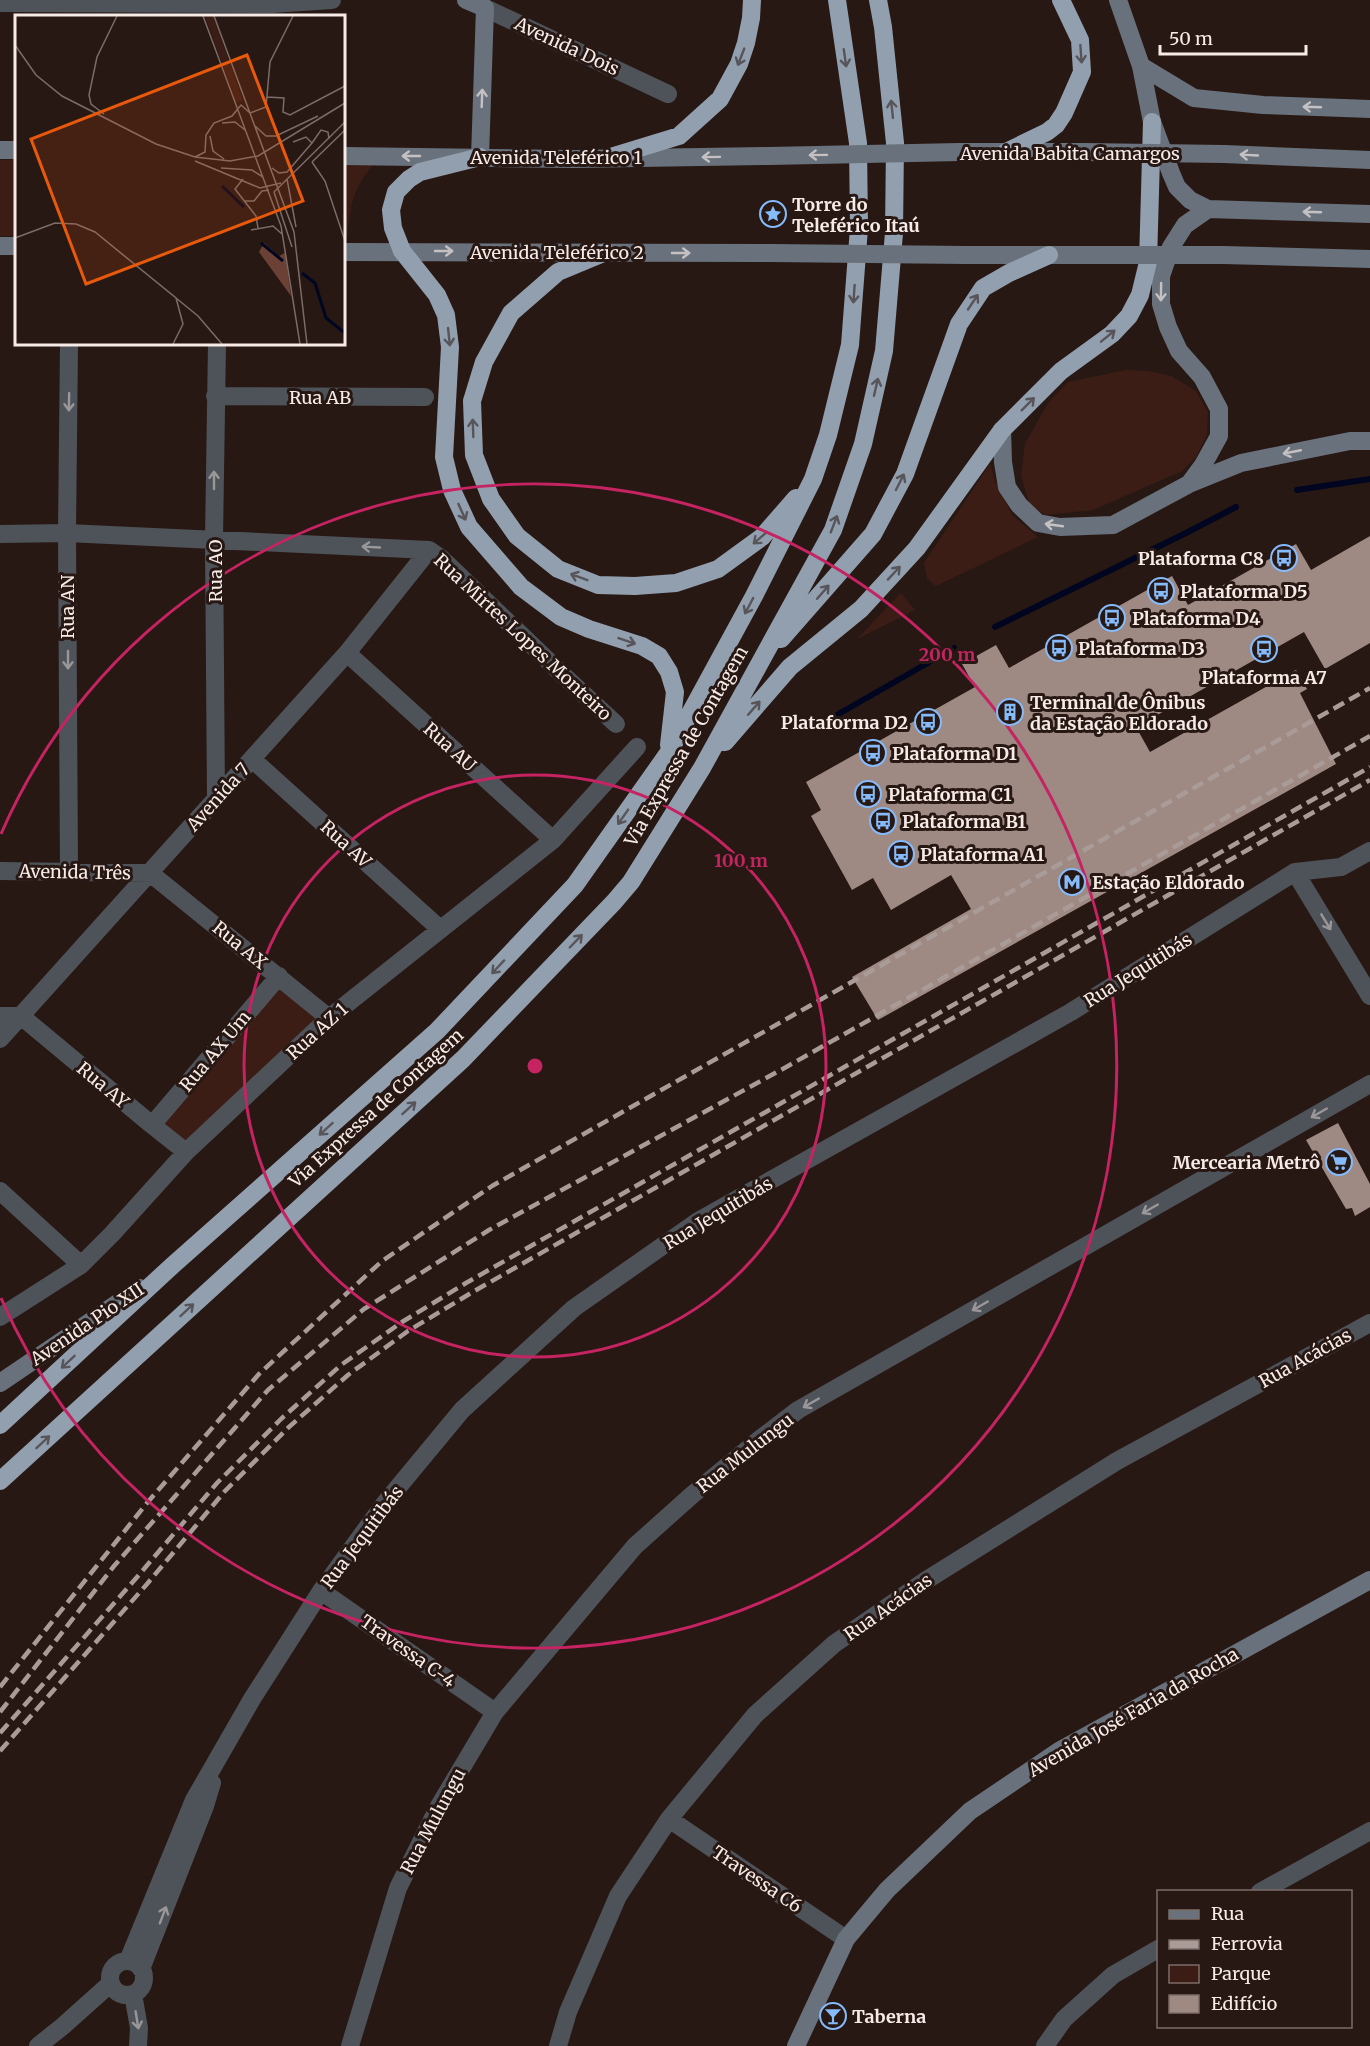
<svg xmlns="http://www.w3.org/2000/svg" width="1370" height="2046" viewBox="0 0 1370 2046" font-family="Merriweather,serif">
<style>
.green{fill:#3c1d16}
.lines{fill:none;stroke-linecap:round;stroke-linejoin:round}
.stream{stroke:#000620;stroke-width:6}
.building{fill:#9e8983}
.street{stroke:#4e5359;stroke-width:18}
.secondary{stroke:#69727c;stroke-width:18}
.highway{stroke:#929faf;stroke-width:18}
.rail{stroke:#a99c98;stroke-width:4.5;stroke-dasharray:12 6;stroke-linecap:butt}
.secondary-bridge{stroke:#69727c;stroke-width:18}
.oneway{stroke:#58555a}
.oneway2{stroke:#c5c1c2}
.oneway3{stroke:#9a9799}
.ring{fill:none;stroke:#c52362;stroke-width:3}
.labels{text-anchor:middle;dominant-baseline:central;stroke-width:6;stroke-linejoin:round;paint-order:stroke}
.street-label{font-size:18px;fill:#f7ebe7;stroke:#281814}
.poi-label{font-size:18px;font-weight:bold;fill:#f7ebe7;stroke:#281814;text-anchor:start}
.inset-river{fill:none;stroke:#000620;stroke-width:3}
.inset-road{fill:none;stroke:#7b6c68;stroke-width:1.5}
.view{fill:#e8590c;fill-opacity:0.15;stroke:#e8590c;stroke-width:3}
.inset-edge{fill:none;stroke:#f7ebe7;stroke-width:3}
.centre{fill:#c52362;stroke:#281814;stroke-width:3}
.ring-label{font-size:18px;text-anchor:middle;font-weight:bold;fill:#c52362;stroke:#281814;stroke-width:6;stroke-linejoin:round;paint-order:stroke}
</style>
<rect width="100%" height="100%" fill="#281814"/>
<path class="green" d="M0,160H16V236H0Z
M344,161H376C352,190 351,202 347,238H344Z
M1126,370L1148,371L1171,376L1196,391L1208,412L1207,435L1196,457L1182,471L1093,510L1045,515L1029,503L1021,475L1025,444L1048,403L1068,382Z
M990,464L995,481L1012,515L1038,537L936,586L927,578L924,563Z
M901,593L915,610L857,639Z
M279,978L328,1018L183,1149L153,1125Z"/>
<g class="lines">
<path class="stream" d="M1297,490L1370,479
M995,627L1186,533L1236,507
M821,724L954,648"/>
</g>
<path class="building" d="M1370,536V643L1325,669L1304,632L1136,727L1150,752L1296,670L1307,689L1300,693L1336,764L878,1020L852,977L971,909L951,875L891,910L873,878L852,890L811,816L821,810L806,782L975,687L962,664L996,645L1009,668L1172,576L1188,605L1296,544L1311,570Z
M1338,1123L1370,1184V1207L1355,1216L1352,1208L1346,1209L1306,1140Z"/>
<g class="lines">
<path class="street" d="M0,3L272,4L332,0
M485,8L668,94
M69,344L67,533L69,870
M215,396L425,397
M0,534L67,533L429,550
M429,550L442,559L563,675L616,724
M347,653L553,840
M252,759L440,929
M216,799L214,539L217,344
M0,871L150,873L329,1018
M1295,872L1370,996
M0,1016H21L152,1125L186,1152
M0,1039L347,653L429,550
M152,1125L279,976
M0,1191L81,1265
M0,1317L81,1265L112,1234L186,1152L329,1018L553,840L637,747
M321,1591L495,1712
M669,1819L846,1939
M1260,1892L1370,1831
M128,1961L194,1800L252,1699L321,1591L385,1503L462,1410L574,1308L698,1221L1071,1012L1295,872L1341,867L1370,851
M110 1978a17 17 0 1 1 34 0a17 17 0 1 1-34 0Z
M141,1969L205,1806L212,1783
M133,1994L139,2028L138,2046
M38,2046L63,2026L111,1983
M350,2046L398,1888L439,1806L495,1712L635,1546L692,1495L760,1439L798,1410L1370,1084
M558,2046L568,2012L618,1896L669,1819L755,1715L834,1644L925,1581L1117,1461L1370,1323
M1045,2046L1064,2019L1113,1975L1158,1949"/>
<path class="secondary" d="M466,0L485,8L480,157
M1118,0L1141,66L1152,122L1171,173L1177,187L1190,200L1208,209L1370,214
M1141,66L1194,98L1263,105L1370,109
M0,150H16
M960,152H1083
M1224,154L1370,160
M344,156L575,159L769,156
M0,246H16
M344,252L770,253
M966,255H1083
M1223,255L1370,259
M1002,430L1003,462L1007,487L1019,505L1038,523L1060,527L1113,525L1189,484L1241,463L1350,441H1370
M1189,484L1203,465L1219,436V409L1202,377L1179,351L1168,327L1161,304V276L1171,247L1185,225L1208,209
M0,1383L140,1288
M796,2046L846,1939L887,1890L970,1811L1059,1751L1370,1580"/>
<path class="highway" d="M1006,152L1047,132L1056,125L1064,113L1082,72L1080,40L1061,0
M480,157L420,172L409,179L396,192L391,210L393,228L402,251L437,295L446,315L450,347L444,457L452,490L469,527L521,587L561,617L589,629L642,646L659,656L669,672L675,692L669,745
M607,158L679,136L720,99L739,64L746,43L751,18L752,0
M606,252L558,272L511,313L484,362L472,401L474,455L491,499L517,536L558,569L598,585L635,586L676,583L718,569L762,537L796,498
M781,639L873,534L905,474L959,324L983,288L1009,273L1049,255
M725,742L790,667L861,609L917,548L1002,430L1061,371L1112,334L1129,316L1140,295L1148,262L1152,122
M0,1425L173,1265L437,1031L575,885L669,752L754,596L813,479L828,435L850,345L859,228L858,143L837,0
M0,1481L463,1059L614,902L631,882L702,768L833,530L863,444L884,351L894,233L895,143L883,27L878,0"/>
<path class="rail" d="M0,1687L147,1503L259,1374L382,1261L492,1186L1370,688
M0,1712L114,1566L268,1390L364,1309L489,1230L788,1066L1370,736
M0,1733L138,1576L217,1483L281,1419L341,1365L402,1322L466,1283L1370,767
M0,1751L147,1584L225,1491L289,1427L348,1375L408,1331L471,1293L1370,780"/>
<path class="secondary-bridge" d="M1083,152L1224,154
M769,156L960,152
M770,253L966,255
M1083,255H1223"/>
</g>
<defs><path id="oneway-shaft" d="M-6 0H5M1.5-3L5.5 0L1.5 3" fill="none" stroke-width="1.6" stroke-linecap="round" stroke-linejoin="round" transform="scale(1.5)"/></defs>
<g class="oneway">
<use href="#oneway-shaft" transform="translate(1081 54) rotate(86)"/>
<use href="#oneway-shaft" transform="translate(741 57) rotate(111)"/>
<use href="#oneway-shaft" transform="translate(845 58) rotate(82)"/>
<use href="#oneway-shaft" transform="translate(892 109) rotate(-96)"/>
<use href="#oneway-shaft" transform="translate(854 294) rotate(94)"/>
<use href="#oneway-shaft" transform="translate(973 302) rotate(-56)"/>
<use href="#oneway-shaft" transform="translate(1108 336) rotate(-39)"/>
<use href="#oneway-shaft" transform="translate(449 337) rotate(84)"/>
<use href="#oneway-shaft" transform="translate(876 387) rotate(-77)"/>
<use href="#oneway-shaft" transform="translate(1028 404) rotate(-45)"/>
<use href="#oneway-shaft" transform="translate(473 428) rotate(-92)"/>
<use href="#oneway-shaft" transform="translate(900 482) rotate(-63)"/>
<use href="#oneway-shaft" transform="translate(462 512) rotate(66)"/>
<use href="#oneway-shaft" transform="translate(834 524) rotate(-69)"/>
<use href="#oneway-shaft" transform="translate(760 538) rotate(139)"/>
<use href="#oneway-shaft" transform="translate(894 573) rotate(-47)"/>
<use href="#oneway-shaft" transform="translate(579 577) rotate(-159)"/>
<use href="#oneway-shaft" transform="translate(823 592) rotate(-49)"/>
<use href="#oneway-shaft" transform="translate(749 606) rotate(118)"/>
<use href="#oneway-shaft" transform="translate(627 641) rotate(19)"/>
<use href="#oneway-shaft" transform="translate(754 708) rotate(-49)"/>
<use href="#oneway-shaft" transform="translate(623 817) rotate(125)"/>
<use href="#oneway-shaft" transform="translate(576 941) rotate(-46)"/>
<use href="#oneway-shaft" transform="translate(498 967) rotate(133)"/>
<use href="#oneway-shaft" transform="translate(409 1108) rotate(-42)"/>
<use href="#oneway-shaft" transform="translate(326 1129) rotate(138)"/>
<use href="#oneway-shaft" transform="translate(187 1310) rotate(-43)"/>
<use href="#oneway-shaft" transform="translate(68 1362) rotate(137)"/>
<use href="#oneway-shaft" transform="translate(43 1442) rotate(-43)"/>
</g>
<g class="oneway2">
<use href="#oneway-shaft" transform="translate(482 98) rotate(-88)"/>
<use href="#oneway-shaft" transform="translate(1312 107) rotate(-178)"/>
<use href="#oneway-shaft" transform="translate(818 155) rotate(179)"/>
<use href="#oneway-shaft" transform="translate(1249 155) rotate(-177)"/>
<use href="#oneway-shaft" transform="translate(411 156) rotate(-180)"/>
<use href="#oneway-shaft" transform="translate(711 157) rotate(179)"/>
<use href="#oneway-shaft" transform="translate(1312 212) rotate(-178)"/>
<use href="#oneway-shaft" transform="translate(444 251)"/>
<use href="#oneway-shaft" transform="translate(681 253)"/>
<use href="#oneway-shaft" transform="translate(1161 292) rotate(91)"/>
<use href="#oneway-shaft" transform="translate(1292 452) rotate(169)"/>
<use href="#oneway-shaft" transform="translate(1054 525) rotate(-172)"/>
</g>
<g class="oneway3">
<use href="#oneway-shaft" transform="translate(69 402) rotate(91)"/>
<use href="#oneway-shaft" transform="translate(214 480) rotate(-90)"/>
<use href="#oneway-shaft" transform="translate(371 547) rotate(-177)"/>
<use href="#oneway-shaft" transform="translate(68 660) rotate(90)"/>
<use href="#oneway-shaft" transform="translate(1326 922) rotate(59)"/>
<use href="#oneway-shaft" transform="translate(1319 1113) rotate(150)"/>
<use href="#oneway-shaft" transform="translate(1150 1209) rotate(150)"/>
<use href="#oneway-shaft" transform="translate(980 1306) rotate(150)"/>
<use href="#oneway-shaft" transform="translate(811 1403) rotate(150)"/>
<use href="#oneway-shaft" transform="translate(163 1915) rotate(-69)"/>
<use href="#oneway-shaft" transform="translate(137 2020) rotate(81)"/>
</g>
<g class="ring">
<circle cx="535" cy="1066" r="291"/>
<path d="M1 834A582 582 0 1 1 1 1298"/>
</g>
<defs>
<symbol id="sight-ring" viewBox="-11 -11 22 22"><circle r="9.5" fill="#281814" stroke="#85bbfb" stroke-width="1.5"/><path d="M0-6L1.8-2.2L6-1.7L2.9 1.2L3.7 5.4L0 3.3L-3.7 5.4L-2.9 1.2L-6-1.7L-1.8-2.2Z" fill="#85bbfb"/></symbol>
<symbol id="bus-ring" viewBox="-11 -11 22 22"><circle r="9.5" fill="#281814" stroke="#85bbfb" stroke-width="1.5"/><path d="M-5-6H5V4H4V6H2V4H-2V6H-4V4H-5ZM-3.5-4V0h7V-4ZM-3.5 1.2v1.5H-2V1.2ZM2 1.2v1.5H3.5V1.2Z" fill="#85bbfb"/></symbol>
<symbol id="building-ring" viewBox="-11 -11 22 22"><circle r="9.5" fill="#281814" stroke="#85bbfb" stroke-width="1.5"/><path d="M-4-6H4V6H1V3H-1V6H-4ZM-2.5-4.3h1.7v1.8h-1.7ZM.8-4.3h1.7v1.8H.8ZM-2.5-1h1.7V.8h-1.7ZM.8-1h1.7V.8H.8Z" fill="#85bbfb"/></symbol>
<symbol id="metro-ring" viewBox="-11 -11 22 22"><circle r="9.5" fill="#281814" stroke="#85bbfb" stroke-width="1.5"/><path d="M-5.5 5V-5H-3L0 0L3-5H5.5V5H3V-.5L0 4L-3-.5V5Z" fill="#85bbfb"/></symbol>
<symbol id="supermarket-ring" viewBox="-11 -11 22 22"><circle r="9.5" fill="#281814" stroke="#85bbfb" stroke-width="1.5"/><path d="M-6-5.5h2.5l.6 2H6L4.5 2H-2.5L-4.4-4H-6ZM-1.5 3.2a1.3 1.3 0 1 0 .1 0ZM3 3.2a1.3 1.3 0 1 0 .1 0Z" fill="#85bbfb"/></symbol>
<symbol id="bar-ring" viewBox="-11 -11 22 22"><circle r="9.5" fill="#281814" stroke="#85bbfb" stroke-width="1.5"/><path d="M-6-5H6L.8 .8V4.5H3.5V6h-7V4.5H-.8V.8Z" fill="#85bbfb"/></symbol>
</defs>
<g fill-rule="evenodd">
<use href="#sight-ring" x="758" y="199" width="30" height="30"/>
<use href="#bus-ring" x="1269" y="543" width="30" height="30"/>
<use href="#bus-ring" x="1146" y="576" width="30" height="30"/>
<use href="#bus-ring" x="1097" y="603" width="30" height="30"/>
<use href="#bus-ring" x="1044" y="633" width="30" height="30"/>
<use href="#bus-ring" x="1249" y="634" width="30" height="30"/>
<use href="#building-ring" x="995" y="697" width="30" height="30"/>
<use href="#bus-ring" x="913" y="707" width="30" height="30"/>
<use href="#bus-ring" x="858" y="738" width="30" height="30"/>
<use href="#bus-ring" x="853" y="779" width="30" height="30"/>
<use href="#bus-ring" x="868" y="806" width="30" height="30"/>
<use href="#bus-ring" x="886" y="839" width="30" height="30"/>
<use href="#metro-ring" x="1057" y="867" width="30" height="30"/>
<use href="#supermarket-ring" x="1324" y="1147" width="30" height="30"/>
<use href="#bar-ring" x="818" y="2001" width="30" height="30"/>
</g>
<g class="labels">
<g class="street-label">
<text transform="translate(567 46) rotate(25)">Avenida Dois</text>
<text x="1070" y="153">Avenida Babita Camargos</text>
<text x="556" y="157">Avenida Teleférico 1</text>
<text x="557" y="252">Avenida Teleférico 2</text>
<text x="320" y="397">Rua AB</text>
<text transform="translate(215 571) rotate(-90)">Rua AO</text>
<text transform="translate(67 607) rotate(-90)">Rua AN</text>
<text transform="translate(523 637) rotate(43)">Rua Mirtes Lopes Monteiro</text>
<text transform="translate(686 746) rotate(-60)">Via Expressa de Contagem</text>
<text transform="translate(450 747) rotate(42)">Rua AU</text>
<text transform="translate(218 797) rotate(-48)">Avenida 7</text>
<text transform="translate(346 844) rotate(42)">Rua AV</text>
<text transform="translate(75 872) rotate(1)">Avenida Três</text>
<text transform="translate(240 945) rotate(39)">Rua AX</text>
<text transform="translate(1138 970) rotate(-32)">Rua Jequitibás</text>
<text transform="translate(317 1031) rotate(-42)">Rua AZ 1</text>
<text transform="translate(215 1051) rotate(-50)">Rua AX Um</text>
<text transform="translate(103 1085) rotate(40)">Rua AY</text>
<text transform="translate(376 1108) rotate(-42)">Via Expressa de Contagem</text>
<text transform="translate(718 1213) rotate(-31)">Rua Jequitibás</text>
<text transform="translate(87 1324) rotate(-34)">Avenida Pio XII</text>
<text transform="translate(1305 1358) rotate(-29)">Rua Acácias</text>
<text transform="translate(745 1453) rotate(-38)">Rua Mulungu</text>
<text transform="translate(362 1537) rotate(-53)">Rua Jequitibás</text>
<text transform="translate(888 1607) rotate(-35)">Rua Acácias</text>
<text transform="translate(408 1651) rotate(35)">Travessa C-4</text>
<text transform="translate(1133 1712) rotate(-30)">Avenida José Faria da Rocha</text>
<text transform="translate(433 1821) rotate(-62)">Rua Mulungu</text>
<text transform="translate(757 1879) rotate(34)">Travessa C6</text>
</g>
<g class="poi-label">
<text x="792" y="204">Torre do<tspan x="792" dy="21">Teleférico Itaú</tspan></text>
<text x="1264" y="558" text-anchor="end">Plataforma C8</text>
<text x="1180" y="591">Plataforma D5</text>
<text x="1132" y="618">Plataforma D4</text>
<text x="1078" y="648">Plataforma D3</text>
<text x="1264" y="677" text-anchor="middle">Plataforma A7</text>
<text x="1030" y="702">Terminal de Ônibus<tspan x="1030" dy="21">da Estação Eldorado</tspan></text>
<text x="908" y="722" text-anchor="end">Plataforma D2</text>
<text x="892" y="753">Plataforma D1</text>
<text x="888" y="794">Plataforma C1</text>
<text x="902" y="821">Plataforma B1</text>
<text x="920" y="854">Plataforma A1</text>
<text x="1092" y="882">Estação Eldorado</text>
<text x="1320" y="1162" text-anchor="end">Mercearia Metrô</text>
<text x="852" y="2016">Taberna</text>
</g>
</g>
<g transform="translate(15 15)">
<rect width="330" height="330" fill="#281814"/>
<path d="M190,1H198L228,86L221,87Z" fill="#3c1d16"/>
<path d="M249,228L264,241L270,238L276,281L244,237Z" fill="#6b4035"/>
<path class="inset-river" d="M207,171L229,192M246,228L268,246M287,258L300,268L311,303L330,318"/>
<path class="inset-road" d="M188,1L266,211L285,329M199,1L279,217L292,329M0,30L21,60L47,81L141,129L180,142L215,146L243,141L330,88M252,82L269,83L268,97L275,100L330,71M235,98L251,92L255,47L278,1M89,99L76,89L74,80L82,42L102,1M207,108L220,107L230,115M240,111L251,121H261L303,101M195,121L198,136L209,144M297,128L306,115L313,117L314,124M180,142L190,137L191,120L199,108L217,101L226,90L235,98M180,146L245,173L266,168M297,147L310,166L330,226M297,147L330,115M206,153L237,155L248,162M257,153L264,158L272,157L297,128L291,122L278,127M228,164L220,174L241,201L243,213M272,164L281,212M259,177L330,107M259,177L277,232M230,186H239L247,176L254,175M236,215L258,211L267,219M0,223L40,208L61,209L80,217L161,283L168,309L158,329M161,283L183,301L207,329"/>
<path class="view" d="M232,40L288,186L71,269L16,124Z"/>
<rect width="330" height="330" class="inset-edge"/>
</g>
<circle cx="535" cy="1066" r="9" class="centre"/>
<g class="ring-label">
<text x="947" y="661">200 m</text>
<text x="741" y="867">100 m</text>
</g>
<rect x="1157" y="1890" width="195" height="138" fill="#281814" stroke="#7b6c68" stroke-width="1.5"/>
<rect x="1169" y="1910" width="30" height="9" fill="#69727c" stroke="#7b6c68" stroke-width="1.5"/>
<text x="1211" y="1920" font-size="18" fill="#f7ebe7">Rua</text>
<rect x="1169" y="1940" width="30" height="9" fill="#a99c98" stroke="#7b6c68" stroke-width="1.5"/>
<text x="1211" y="1950" font-size="18" fill="#f7ebe7">Ferrovia</text>
<rect x="1169" y="1965" width="30" height="18" fill="#3c1d16" stroke="#7b6c68" stroke-width="1.5"/>
<text x="1211" y="1980" font-size="18" fill="#f7ebe7">Parque</text>
<rect x="1169" y="1995" width="30" height="18" fill="#9e8983" stroke="#7b6c68" stroke-width="1.5"/>
<text x="1211" y="2010" font-size="18" fill="#f7ebe7">Edifício</text>
<path d="M1160 45v9h146v-9" fill="none" stroke="#f7ebe7" stroke-width="3"/>
<text x="1169" y="45" font-size="18" fill="#f7ebe7" stroke="#281814" stroke-width="4.5" paint-order="stroke">50 m</text>
</svg>
